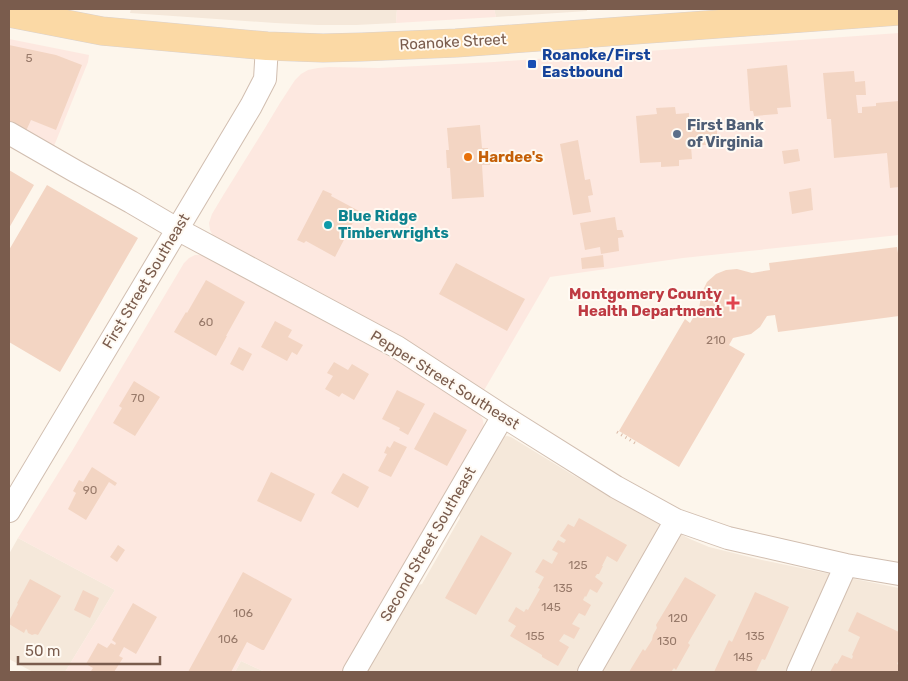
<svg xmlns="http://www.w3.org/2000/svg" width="908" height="681" viewBox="0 0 908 681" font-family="Rubik,sans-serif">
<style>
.residential{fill:#f5e8da}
.commercial{fill:#fde8e0}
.building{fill:#f3d5c3}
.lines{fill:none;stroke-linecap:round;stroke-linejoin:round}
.street-casing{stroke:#d1beb0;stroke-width:24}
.primary-casing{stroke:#dad1cd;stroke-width:29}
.path{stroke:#d9b8a5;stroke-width:3;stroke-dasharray:1 4;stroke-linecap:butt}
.street{stroke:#fff;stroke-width:22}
.primary{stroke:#fbd9a5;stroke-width:28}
.transit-dot{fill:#1a4fb4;stroke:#fffaf3;stroke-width:2}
.service-dot{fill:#5c6f8a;stroke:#fffaf3;stroke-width:2}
.food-dot{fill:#e8710a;stroke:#fffaf3;stroke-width:2}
.culture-dot{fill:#0f9aa8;stroke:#fffaf3;stroke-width:2}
.health-dot{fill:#e0444e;stroke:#fffaf3;stroke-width:2}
.labels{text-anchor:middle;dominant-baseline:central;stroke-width:4;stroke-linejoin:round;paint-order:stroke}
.number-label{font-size:12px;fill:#987a6a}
.street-label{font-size:15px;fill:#7a5c4d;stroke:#fffaf3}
.transit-label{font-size:15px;font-weight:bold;fill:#164399;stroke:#fffaf3;text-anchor:start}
.service-label{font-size:15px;font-weight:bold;fill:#4e5e75;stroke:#fffaf3;text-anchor:start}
.food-label{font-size:15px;font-weight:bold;fill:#c56008;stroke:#fffaf3;text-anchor:start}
.culture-label{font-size:15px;font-weight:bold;fill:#0d838f;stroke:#fffaf3;text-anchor:start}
.health-label{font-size:15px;font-weight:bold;fill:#be3a42;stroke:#fffaf3;text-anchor:end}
</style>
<rect width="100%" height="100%" fill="#fdf6ec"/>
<path class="residential" d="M131,9H397L396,23L356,25H318L275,23L130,13Z
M494,9H587V11L496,17Z
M507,436L511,437L573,475L646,516L690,539L709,547L762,560L899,588V672H364L411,587L422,584L460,518L458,508L502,437Z
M18,538L115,590L65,672H33L9,659V554Z
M241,661L265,672H235Z"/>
<path class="commercial" d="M397,9H494L496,17L396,23Z
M899,33V235L683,258L550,277L483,392L214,238L210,230L209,223L212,214L224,194L265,128L280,103L295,80L301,74L308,70L318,68L329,67L379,68L494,62Z
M9,39L89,55L88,62L54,146L9,122Z
M195,255H201L208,256L408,367L479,413L483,420L484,427L346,672H265L241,661L235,672H65L115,590L18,538L72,451L184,263L189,258Z"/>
<path class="building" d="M9,45L56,55L82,65L56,130L31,120L26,131L9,122Z
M787,65L791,107L777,108L778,114L754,116L753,111H750L747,69Z
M854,71L855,82L865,81L866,95H856L858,113H862V107L876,106V103L899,101V187L890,188L887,153L834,158L831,119H827L823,73Z
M675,107L676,114L689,113V123L716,121L718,144L691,146L692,159L679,160V166L661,167V162L640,163L636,116L657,114L656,108Z
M480,125L482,148H488L490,165H482L484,197L452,199L450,168H447L446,150H449L447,128Z
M578,140L585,180L590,179L593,195L588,196L591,212L573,215L560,144Z
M798,149L800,161L784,164L782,151Z
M9,170L34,185L9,228Z
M47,185L138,238L60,372L9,342V250Z
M811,188L813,210L792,214L789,192Z
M323,190L332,194L331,196L359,211L335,257L306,241L304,243L297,240Z
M615,217L617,230H622L624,237L618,238L619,251L601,254L600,247L585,250L580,223Z
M897,247L899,259V316L778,332L775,315L767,316L760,327L751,334L733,338L729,345L745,354L679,467L619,431L685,319L690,323L699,308L702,292L707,282L716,274L726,270L737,269L752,273L770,270L769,263Z
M603,255L604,267L582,269L581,258Z
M456,263L525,299L507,331L439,294Z
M206,280L245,302L226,336H227L216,356L174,332L186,312L187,313Z
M275,321L292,330L288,337L303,345L297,355L292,352L287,361L261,347Z
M239,347L252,354L243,371L230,364Z
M334,362L348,370L352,364L369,374L354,400L342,393L339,397L325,389L333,376L327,373Z
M134,381L160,397L135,436L113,423L122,408L119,406Z
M397,390L425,404L408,435L399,430L400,428L382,419Z
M434,412L467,430L447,466L414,449Z
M394,441L407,447L391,477L378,471L387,454L384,453L387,446L390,448Z
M92,467L117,483L115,486L109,482L86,520L68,509L76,493L73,491L79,480L83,482Z
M271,472L315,494L301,522L257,501Z
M343,473L369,487L358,508L331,493Z
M579,518L627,545L617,562L607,556L602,566H603L599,574H597L595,577L603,583L597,593L590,589L586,597L585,596L583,600L591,605L585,616L579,613L572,624L580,628L574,639L564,634L559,641L569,647L558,666L542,657V655L510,636L516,626L508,621L516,607L524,612L526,609L528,610L540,589L538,588L544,577L535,572L543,559L552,564L558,553L552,550L558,540L564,543L566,540L560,536L568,524L574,527Z
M481,535L512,553L476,615L445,598Z
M118,545L125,550L117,562L110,557Z
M243,572L292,599L264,650H262L247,642L231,672H188Z
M685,577L716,595L688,643L690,645L676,670L674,668L671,672H629L643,649L645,651L652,640L653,635L657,628L656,625Z
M30,579L61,596L38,635L35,634L32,635L28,633L27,630L26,629L24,633L9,624V621L18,604L17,603Z
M83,590L99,598L90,618L74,610Z
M755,592L789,607L765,660L762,659L756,672H714L729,640L732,642Z
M133,603L157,617L136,654L124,647L119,656L123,658L114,672H94L91,671L93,668L86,664L98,643L107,648L111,643L115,645L116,643L112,640Z
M857,612L899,632V659L897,664L899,665V672H830L835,663L837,664L842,655L852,659L853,656L852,655L860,637L848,631Z"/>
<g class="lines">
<defs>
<path id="street" d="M9,133L75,171L131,202L177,229L397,347L503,416L616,487L676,520L728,538L846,565L899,574
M9,511L251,106L265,79L267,46
M354,672L503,416
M589,672L676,520
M798,672L846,565"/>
<path id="primary" d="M9,13L102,31L267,46L323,48L362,47L456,43L899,11"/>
</defs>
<use href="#street" class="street-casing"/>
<use href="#primary" class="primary-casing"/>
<path class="path" d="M617,432L635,443"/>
<use href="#street" class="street"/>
<use href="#primary" class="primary"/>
</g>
<rect class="transit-dot" x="527" y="59" width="10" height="10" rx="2.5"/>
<circle class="service-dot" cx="677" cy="134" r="5"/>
<circle class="food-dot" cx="468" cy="157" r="5"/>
<circle class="culture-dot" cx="328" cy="225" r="5"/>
<path class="health-dot" d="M730.5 295.5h5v5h5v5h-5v5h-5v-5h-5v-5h5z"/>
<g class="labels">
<g class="number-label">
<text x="29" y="58">5</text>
<text x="206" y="322">60</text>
<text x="716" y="340">210</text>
<text x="138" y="398">70</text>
<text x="90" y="490">90</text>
<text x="578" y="565">125</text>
<text x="563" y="588">135</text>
<text x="551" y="607">145</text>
<text x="243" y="613">106</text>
<text x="678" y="618">120</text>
<text x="535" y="636">155</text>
<text x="755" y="636">135</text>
<text x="228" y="639">106</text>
<text x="667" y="641">130</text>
<text x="743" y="657">145</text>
</g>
<g class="street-label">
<text transform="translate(453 42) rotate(-3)">Roanoke Street</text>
<text transform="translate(146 281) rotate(-59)">First Street Southeast</text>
<text transform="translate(445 380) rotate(32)">Pepper Street Southeast</text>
<text transform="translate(428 544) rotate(-60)">Second Street Southeast</text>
</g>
<g class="transit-label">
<text x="542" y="55">Roanoke/First<tspan x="542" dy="17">Eastbound</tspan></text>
</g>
<g class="service-label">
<text x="687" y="125">First Bank<tspan x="687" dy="17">of Virginia</tspan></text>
</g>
<g class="food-label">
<text x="478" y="157">Hardee's</text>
</g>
<g class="culture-label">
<text x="338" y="216">Blue Ridge<tspan x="338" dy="17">Timberwrights</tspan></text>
</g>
<g class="health-label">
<text x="722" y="294">Montgomery County<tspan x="722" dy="17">Health Department</tspan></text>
</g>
</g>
<rect width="908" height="681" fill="none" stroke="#7a5c4d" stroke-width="20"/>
<path d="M18 656v8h142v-8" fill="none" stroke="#7a5c4d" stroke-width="2.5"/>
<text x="25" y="656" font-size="15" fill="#7a5c4d" stroke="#fffaf3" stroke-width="4" paint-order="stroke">50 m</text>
</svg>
